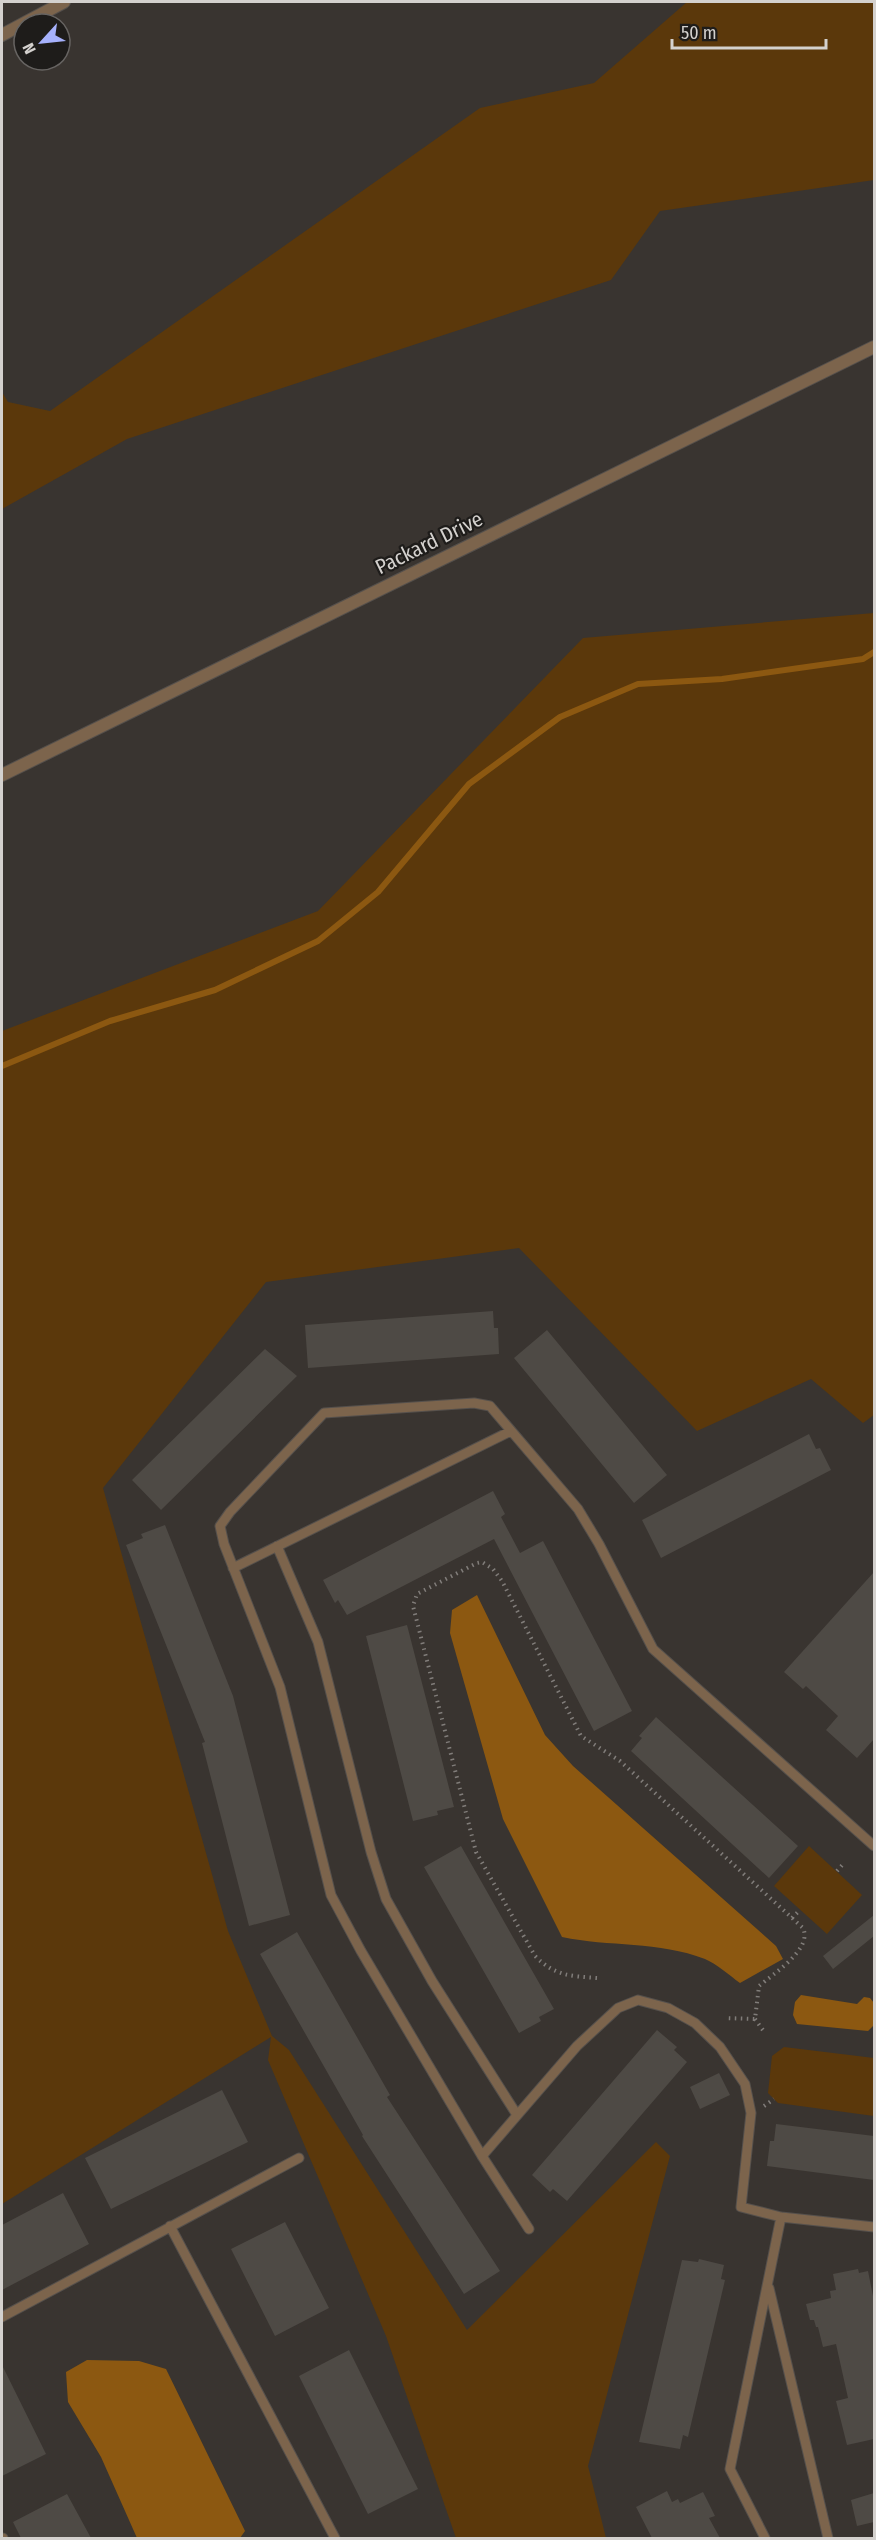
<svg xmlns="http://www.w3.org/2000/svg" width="876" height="2540" viewBox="0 0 876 2540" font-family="'Fira Sans Condensed',sans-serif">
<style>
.green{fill:#5b380b}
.water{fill:#8c5811}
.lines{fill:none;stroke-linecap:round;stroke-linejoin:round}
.stream{stroke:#8c5811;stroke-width:6}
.building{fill:#4e4a45}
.lane-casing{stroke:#55504c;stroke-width:11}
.street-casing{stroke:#55504c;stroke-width:14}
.path{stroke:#817d7a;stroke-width:4;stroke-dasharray:1.5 4.5;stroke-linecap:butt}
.lane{stroke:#7c644c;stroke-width:9}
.street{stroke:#7c644c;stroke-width:12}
.labels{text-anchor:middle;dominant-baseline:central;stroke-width:4.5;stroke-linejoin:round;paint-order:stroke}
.street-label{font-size:21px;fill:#d4d1ce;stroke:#1e1c1a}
</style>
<rect width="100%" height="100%" fill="#393430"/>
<path class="green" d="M687,2H874V180L660,211L611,280L127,439L2,509V392L8,402L50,411L480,108L594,83Z
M874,613V1415L863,1423L811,1379L697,1431L519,1248L266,1282L103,1488L228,1931L272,2036L289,2050L467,2330L656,2142L670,2156L588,2466L606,2538H456L386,2336L268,2060L271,2037L2,2204V1031L318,911L583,638Z
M809,1846L862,1895L827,1934L774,1886Z
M784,2047L874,2058V2116L778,2103L768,2093L772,2056Z"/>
<path class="water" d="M477,1595L545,1735L573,1766L776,1946L783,1959L740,1983C729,1975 717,1964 705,1959C659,1941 609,1947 562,1937L503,1819L450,1633L452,1610Z
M801,1995L857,2004L864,1997L870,1998L874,2003L873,2026L868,2031L797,2024L793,2015L795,2002Z
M87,2360L139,2361L166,2369L245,2531L240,2538H137L101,2457L68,2402L66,2372Z"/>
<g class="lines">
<path class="stream" d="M2,1066L110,1021L215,990L318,941L378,892L469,784L560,717L638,684L722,679L863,659L874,652"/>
</g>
<path class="building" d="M493,1311L494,1328H498L499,1354L308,1368L305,1325Z
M547,1330L667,1475L634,1503L514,1358Z
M265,1349L297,1376L161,1510L132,1480Z
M809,1434L816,1449L820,1448L831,1470L661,1558L642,1520Z
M493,1491L505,1514L501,1517L520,1553L543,1541L632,1711L594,1731L494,1539L347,1615L338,1600L335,1603L323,1580Z
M165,1525L233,1696L290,1915L249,1926L202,1743L205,1742L126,1545L143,1538L141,1534Z
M874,1572V1739L857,1758L826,1730L838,1716L806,1686L803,1689L784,1672Z
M407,1625L454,1807L437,1811L438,1815L413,1821L366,1636Z
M656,1717L798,1846L769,1878L631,1751L642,1738L639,1736Z
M461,1846L554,2009L539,2017L541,2021L519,2033L424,1867Z
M874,1915V1936L833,1969L823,1956Z
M297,1932L390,2095L387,2097L500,2271L464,2294L362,2136L363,2135L260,1954Z
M657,2030L677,2047L674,2050L687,2062L567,2201L553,2189L550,2192L532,2175Z
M719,2073L730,2095L700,2109L690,2087Z
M222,2090L248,2142L111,2209L85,2158Z
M776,2124L874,2136V2180L767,2166L770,2141H774Z
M63,2193L89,2244L2,2290V2225Z
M285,2222L329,2308L275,2336L231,2249Z
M699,2259L724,2265L721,2279L725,2280L688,2437L683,2435L680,2449L639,2442L682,2260L698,2262Z
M858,2269L859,2273L868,2271L874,2301V2439L847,2445L836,2401L848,2398L836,2344L823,2347L818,2327H816L814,2320H810L806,2304L831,2298L830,2291L836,2290L833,2274Z
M349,2350L418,2489L368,2514L299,2376Z
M2,2365L46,2454L2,2476Z
M667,2491L672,2502L678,2499L680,2503L703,2492L715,2516L709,2518L720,2538H652L636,2507Z
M874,2493V2522L857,2526L851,2500Z
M67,2494L91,2538H21L13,2522Z"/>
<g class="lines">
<defs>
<path id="lane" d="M277,1546L318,1642L371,1852L386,1899L432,1981L517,2115
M233,1568L511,1431
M482,2156L577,2046L618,2008L638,2000L668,2008L695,2023L720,2047L745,2084L751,2113L741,2207L781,2217L874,2227
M170,2226L335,2538
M529,2229L482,2156L361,1951L331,1895L280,1687L224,1544L220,1526L230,1512L324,1413L474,1403L490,1406L578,1509L599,1544L653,1649L874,1846
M769,2288L828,2538
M2,2317L299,2158
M2,2538H3
M765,2538L730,2469L781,2217"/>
<path id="street" d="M2,35L64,2
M2,775L874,347"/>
</defs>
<use href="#lane" class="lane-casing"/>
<use href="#street" class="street-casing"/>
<path class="path" d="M837,1871L844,1863
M792,1918L800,1910
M597,1978C570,1976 555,1976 535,1956L476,1852L413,1606L417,1594L477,1563L482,1562L493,1569L502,1581L581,1736L620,1761L803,1928C813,1949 773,1974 759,1986L755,2019L725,2018
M755,2019L765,2033
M764,2106L774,2099"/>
<use href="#lane" class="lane"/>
<use href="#street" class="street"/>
</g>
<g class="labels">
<g class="street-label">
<text transform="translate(429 543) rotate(-26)">Packard Drive</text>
</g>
</g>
<rect width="876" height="2540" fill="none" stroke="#d4d1ce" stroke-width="6"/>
<g transform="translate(42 42) rotate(243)"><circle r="28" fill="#1e1c1a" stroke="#676462" stroke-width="1.5"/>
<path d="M0-4.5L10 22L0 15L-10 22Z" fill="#a6b1fc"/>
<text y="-9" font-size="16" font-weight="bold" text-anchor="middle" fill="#d4d1ce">N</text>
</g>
<path d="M672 39v9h154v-9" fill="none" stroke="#d4d1ce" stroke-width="3"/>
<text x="681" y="39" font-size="18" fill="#d4d1ce" stroke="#1e1c1a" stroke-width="4.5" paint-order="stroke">50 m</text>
</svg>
